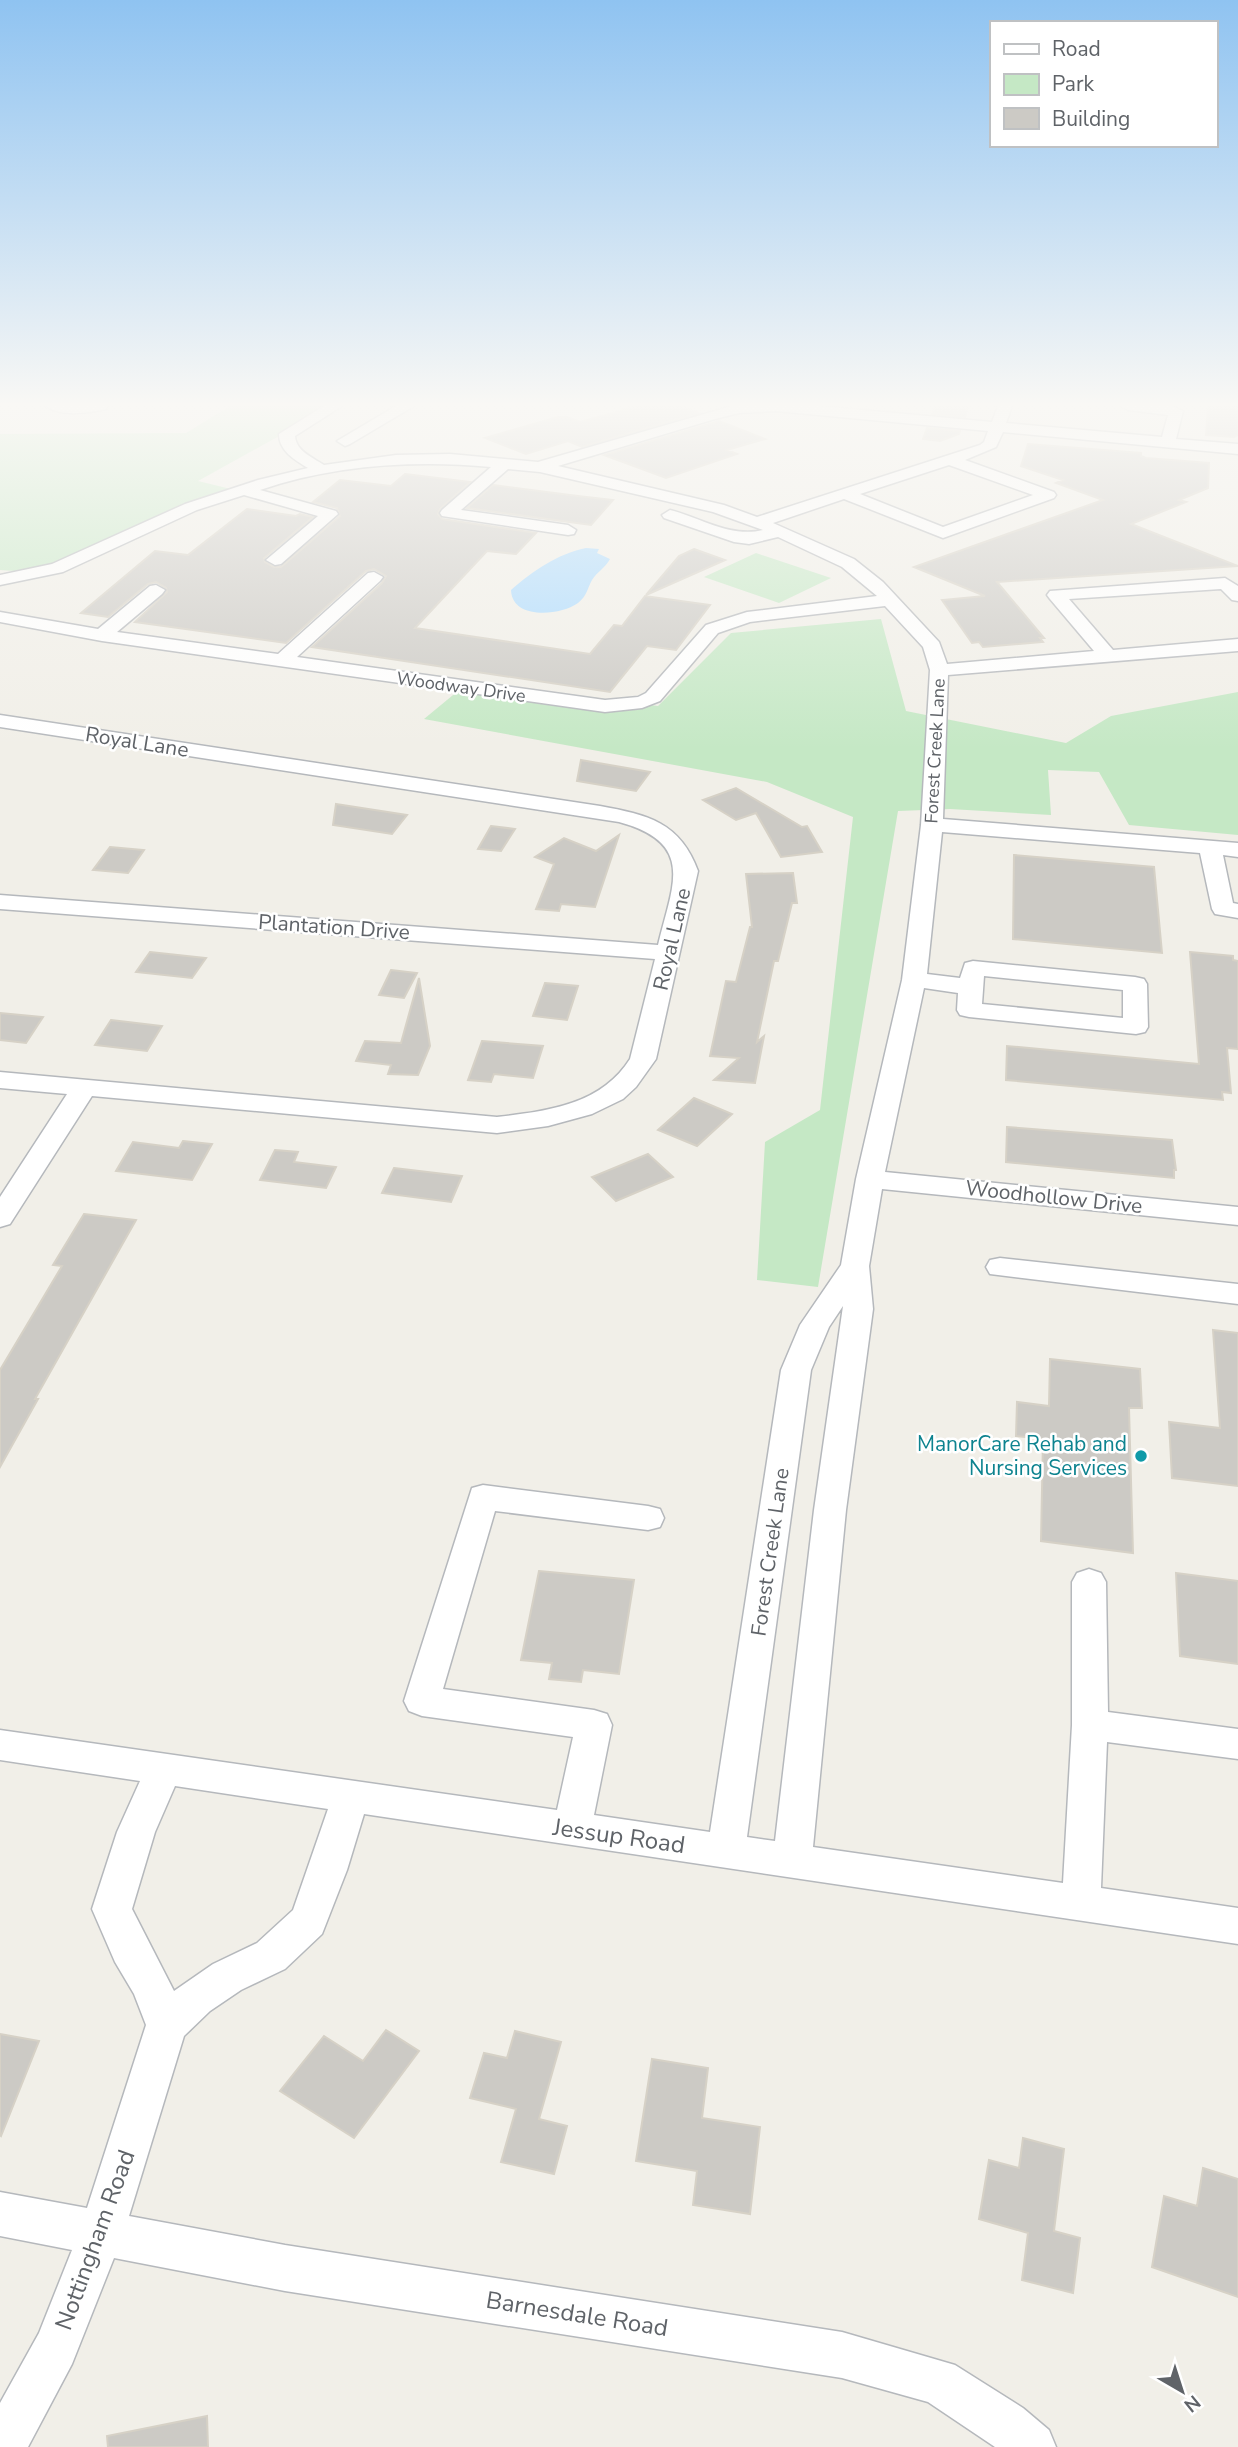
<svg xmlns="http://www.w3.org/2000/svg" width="1238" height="2447" viewBox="0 0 1238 2447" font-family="'Nunito Sans',sans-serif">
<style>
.green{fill:#c5e8c5}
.water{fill:#aadaff}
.building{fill:#cccac5;stroke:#d6d1c6;stroke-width:2}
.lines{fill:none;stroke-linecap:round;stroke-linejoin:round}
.minor-casing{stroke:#b5b8bc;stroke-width:3}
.minor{fill:#fff;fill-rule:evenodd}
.culture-dot{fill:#0f9aa8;stroke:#fff;stroke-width:2.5}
.labels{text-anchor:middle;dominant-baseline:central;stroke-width:5;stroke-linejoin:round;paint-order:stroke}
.far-street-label{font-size:18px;fill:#5f6368;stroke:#fff}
.street-label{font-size:21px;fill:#5f6368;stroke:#fff}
.culture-label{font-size:21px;fill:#0d838f;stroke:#fff;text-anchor:end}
.near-street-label{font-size:24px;fill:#5f6368;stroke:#fff}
</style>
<rect width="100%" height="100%" fill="#f1efe8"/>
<path class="green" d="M230,406H333L198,481L239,491L43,573L0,570V434L186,433Z
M756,553L831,578L779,603L704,577Z
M881,619L906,711L1066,743L1111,716L1238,692V835L1129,825L1099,772L1048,770L1051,815L950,809L898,811L818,1287L757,1280L765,1142L820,1110L853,817L767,782L424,719L470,681L658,706L731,633Z"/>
<path class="water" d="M586,548L599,549L597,553L610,559C605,568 597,572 592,580C587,589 587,596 578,603C560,616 512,620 511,590C533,571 557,554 586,548Z"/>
<path class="building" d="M638,406H681L698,413L582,447L568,441L526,454L485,438L558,417H567L580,422Z
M935,406H968L965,417L932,414Z
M1208,406L1238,407V435L1234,437L1206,435Z
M719,421L765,439L727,450L737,454L666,478L604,455Z
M927,428L960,431L959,434L940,441L923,439Z
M1028,444L1141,453V456L1146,458L1209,463L1208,488L1179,500L1186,502L1131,524L1238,566L997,582L1044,638H1040L1043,642L983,647L979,642L972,643L942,600L985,596L914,567L1103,500L1056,483L1063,480L1021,466Z
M405,474L470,482L440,509L438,514L442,519L536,533L516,554L487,551L415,628L590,654L614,625L622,626L645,596L710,605L676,650L647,646L610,692L312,647L382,583L386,576L374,569L366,571L286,643L135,622L167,592L166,588L156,582L148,584L108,617L81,613L155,551L188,555L247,509L296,516L300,514L313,517L264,558L265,562L274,567H281L340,516L337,508L313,502L340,480L391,486Z
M493,485L578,496L613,500L591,525L467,508Z
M694,549L725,560L646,595L679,556Z
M581,760L650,772L636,791L577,781Z
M736,788L802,827L807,826L822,852L781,857L756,813L736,820L703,800Z
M336,804L407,815L392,834L333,825Z
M491,826L515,829L501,851L478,849Z
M619,835L595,907L561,904L559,911L536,909L554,864L535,857L564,838L596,851Z
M110,847L144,850L128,873L93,870Z
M1014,855L1154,867L1162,953L1013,939Z
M793,873L797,903H792L778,961H774L757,1042L764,1036L755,1083L714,1080L739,1058L710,1056L726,981L736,982L750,927H752L746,874Z
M150,952L206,958L192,978L136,972Z
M1190,952L1233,956V960L1238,961V1049L1227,1048L1231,1093L1222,1092L1223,1100L1006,1080L1007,1046L1199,1064Z
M391,970L417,973L404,998L379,995Z
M419,978L430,1046L418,1075L388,1074L391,1065L356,1061L365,1041L401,1043Z
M545,983L578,986L567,1020L533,1016Z
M0,1013L43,1017L26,1043L0,1040Z
M111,1020L162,1026L147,1051L95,1045Z
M482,1041L543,1046L533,1078L494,1074L491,1082L468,1080Z
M694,1098L732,1114L697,1146L658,1130Z
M1007,1127L1172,1140L1176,1170H1174V1178L1006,1162Z
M183,1141L212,1144L192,1180L116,1171L133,1142L179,1148Z
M275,1150L298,1152L294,1162L336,1167L326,1188L260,1180Z
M648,1154L673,1177L616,1201L592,1177Z
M394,1168L462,1176L451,1202L382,1193Z
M84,1214L136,1220L35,1399H38L0,1467V1370L62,1266L53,1265Z
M1213,1330L1238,1333V1486L1172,1478L1169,1422L1220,1428Z
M1050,1359L1140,1369L1142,1408H1129L1133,1553L1041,1541L1043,1439L1016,1436L1017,1402L1049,1406Z
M539,1571L634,1580L619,1674L583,1670L581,1682L549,1679L552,1663L521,1660Z
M1176,1573L1238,1581V1664L1180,1656Z
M386,2030L419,2051L354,2138L280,2091L324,2036L363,2061Z
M515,2031L561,2042L539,2119L567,2126L554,2174L501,2162L516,2109L470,2098L484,2053L507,2058Z
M0,2034L39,2041L1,2136L0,2135Z
M652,2059L708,2068L702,2118L760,2127L750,2214L693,2205L697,2171L636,2161Z
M1023,2138L1064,2149L1054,2231L1080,2238L1073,2293L1022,2280L1028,2233L979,2219L989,2160L1019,2168Z
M1203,2168L1238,2179V2297L1152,2267L1164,2196L1197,2206Z
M207,2416L208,2447H108L107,2436Z"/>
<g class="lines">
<defs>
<path id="minor" d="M46,406H108L106,409C89,413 60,417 46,406Z
M324,406H342L295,436C296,451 312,457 324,465L396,455L450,454L538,462L732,406H819L992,422L998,406H1012L1006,423L1162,437L1168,415L1128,410L1121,406H1172L1183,411L1176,439L1238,444V454L1003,432L996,447L965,460L1054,492L1056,495L1054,498L943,538L844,499L773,523L854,559L883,582L939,642L947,664L1094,651L1050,599L1047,595L1050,591L1225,578L1238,586V601L1232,600L1221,589L1069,599L1113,650L1238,639V651L948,675L943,819L1238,843V857L1223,855L1233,903L1238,904V918L1215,914L1212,909L1200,853L942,832L927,974L960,978L965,963L973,961L1135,977L1144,979L1147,984L1148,1027L1145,1032L1136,1034L969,1017L960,1015L957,1010L958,993L924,988L885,1172L1238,1207V1225L882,1189L869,1266L873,1309L846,1510L813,1847L1063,1883L1072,1725V1582L1077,1573L1089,1569L1101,1573L1106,1582L1108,1712L1238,1729V1759L1107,1742L1101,1888L1238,1908V1944L364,1814L347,1870L322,1934L285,1969L241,1990L210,2011L184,2036L129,2216L285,2245L842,2332L955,2365L1023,2408L1049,2430L1056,2447H995L928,2402L842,2378L285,2291L114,2258L72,2364L28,2447H0V2403L39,2333L72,2250L0,2236V2192L87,2208L146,2025L134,1994L115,1962L92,1909L117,1832L140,1781L0,1760V1730L557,1810L573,1737L422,1716L409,1711L404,1701L472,1488L483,1485L648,1506L660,1509L664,1518L660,1527L648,1530L495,1511L443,1689L594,1710L607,1714L612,1725L594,1815L710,1832L781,1370L800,1325L841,1265L856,1179L902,980L921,825L930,670L923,647L885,606L750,622L718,633L660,701L642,708L605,712L102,641L0,622V612L98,629L150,586L156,585L165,590L162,594L117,632L278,654L368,573L374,572L383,577L380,581L297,657L605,700L638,697L646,693L706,625L747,612L877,596L842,567L778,537L749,544L734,542L664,518L662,515L670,510C701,518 731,538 763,530L713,512L540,472L508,469L461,510L568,525L576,530L574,534L568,535L442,516L440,513L442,510L491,467C414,460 334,465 260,490L336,511L338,514L281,564L275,565L266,560L318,516L244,495L197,510L63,572L0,585V575L52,564L185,504L258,480L308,468C295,460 279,451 279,434ZM776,411L988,431L984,442L980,445L757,517L724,505L558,466L715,419L739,413ZM949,465L1033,495L943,527L860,494ZM984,976L1123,990V1018L982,1004ZM843,1306L814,1510L775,1841L747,1837L811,1370L829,1327ZM175,1786L328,1809L293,1910L257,1943L213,1964L174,1991L132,1909L155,1832Z
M396,406H414L350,444L345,446L337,441Z
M0,715L600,806C648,815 680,822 698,871L656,1059L636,1087L623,1099L592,1114L548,1126L497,1133L92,1096L10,1224L0,1227V1197L67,1094L0,1088V1072L497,1117C547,1111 601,1105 630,1059L655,959L0,909V895L658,945C672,886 697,843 619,822L0,727Z
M1000,1258L1238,1284V1304L990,1274L986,1267L990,1260Z"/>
</defs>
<use href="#minor" class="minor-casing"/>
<use href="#minor" class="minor"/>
</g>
<linearGradient id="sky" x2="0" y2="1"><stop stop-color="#8fc3f1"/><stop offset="0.54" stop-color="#f9f8f5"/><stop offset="1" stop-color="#f9f8f5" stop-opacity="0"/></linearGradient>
<rect width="1238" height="749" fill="url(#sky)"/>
<circle class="culture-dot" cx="1141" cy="1456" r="7"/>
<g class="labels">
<g class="far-street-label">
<text transform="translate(461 687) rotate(8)">Woodway Drive</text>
<text transform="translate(935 751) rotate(-87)">Forest Creek Lane</text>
</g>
<g class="street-label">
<text transform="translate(137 742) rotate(9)">Royal Lane</text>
<text transform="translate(334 927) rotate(4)">Plantation Drive</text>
<text transform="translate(672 939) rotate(-77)">Royal Lane</text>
<text transform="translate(1054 1197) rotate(6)">Woodhollow Drive</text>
<text transform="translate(770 1552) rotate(-82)">Forest Creek Lane</text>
</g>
<g class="culture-label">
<text x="1127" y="1444">ManorCare Rehab and<tspan x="1127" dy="24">Nursing Services</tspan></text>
</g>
<g class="near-street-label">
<text transform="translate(619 1836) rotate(8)">Jessup Road</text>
<text transform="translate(95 2240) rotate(-70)">Nottingham Road</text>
<text transform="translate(577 2314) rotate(9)">Barnesdale Road</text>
</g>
</g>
<rect x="990" y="21" width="228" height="126" fill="#ffffff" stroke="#bfc1c3" stroke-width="2"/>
<rect x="1004" y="44" width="35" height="10" fill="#ffffff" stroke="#bfc1c3" stroke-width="2"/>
<text x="1052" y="56" font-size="21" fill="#5f6368">Road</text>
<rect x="1004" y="74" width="35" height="21" fill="#c5e8c5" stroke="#bfc1c3" stroke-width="2"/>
<text x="1052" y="91" font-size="21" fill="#5f6368">Park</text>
<rect x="1004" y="108" width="35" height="21" fill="#cccac5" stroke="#bfc1c3" stroke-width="2"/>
<text x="1052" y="126" font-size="21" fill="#5f6368">Building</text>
<g transform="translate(1182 2391) rotate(141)" stroke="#ffffff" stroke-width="5" paint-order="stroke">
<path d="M0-5L12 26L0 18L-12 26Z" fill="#5f6368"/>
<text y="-10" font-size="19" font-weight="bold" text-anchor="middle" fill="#5f6368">N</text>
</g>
</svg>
